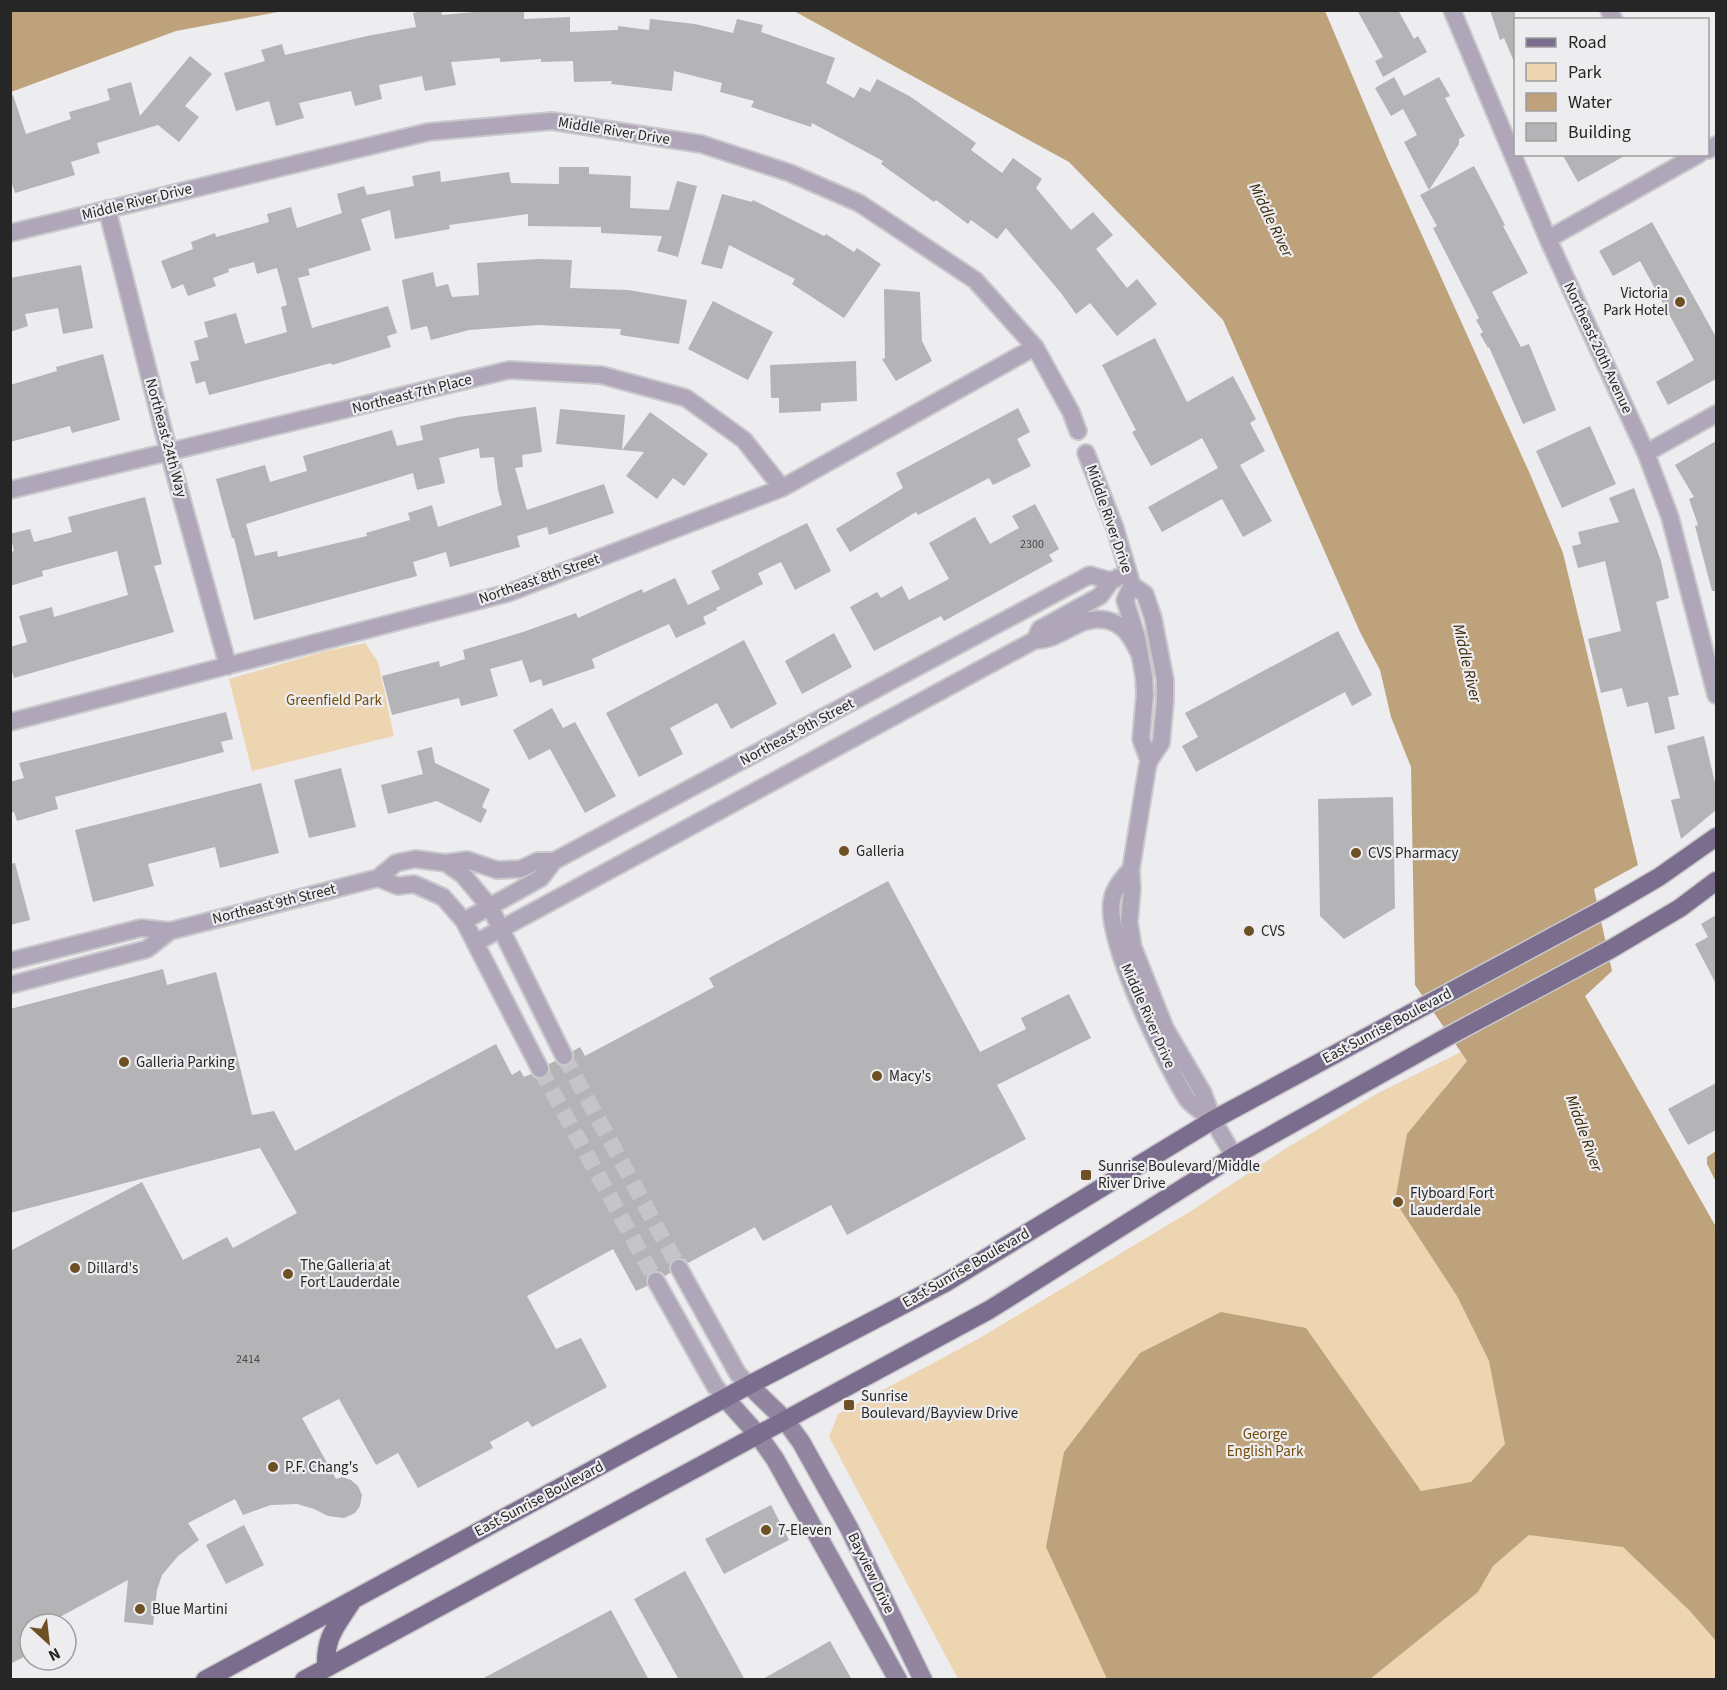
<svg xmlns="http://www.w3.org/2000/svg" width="1727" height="1690" viewBox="0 0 1727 1690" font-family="'Source Sans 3',sans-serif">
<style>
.green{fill:#edd5b2}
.water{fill:#bda27c}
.building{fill:#b4b3b6;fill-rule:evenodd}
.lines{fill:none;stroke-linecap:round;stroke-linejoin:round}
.street-tunnel{stroke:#c5c4c7;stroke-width:16;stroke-dasharray:16 8;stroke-linecap:butt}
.street-casing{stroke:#c9c8cb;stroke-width:20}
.secondary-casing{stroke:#c9c8cb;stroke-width:21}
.primary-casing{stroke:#c9c8cb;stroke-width:21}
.street{stroke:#afa7b9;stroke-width:16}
.secondary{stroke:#91859f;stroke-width:18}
.primary{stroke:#7b6d8d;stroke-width:18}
.poi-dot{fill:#6d5023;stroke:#edecef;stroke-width:2}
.labels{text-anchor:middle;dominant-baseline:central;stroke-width:4.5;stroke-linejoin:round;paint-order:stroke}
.number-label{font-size:12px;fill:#4a494b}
.street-label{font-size:15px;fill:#272627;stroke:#edecef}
.poi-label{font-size:15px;fill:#272627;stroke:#edecef;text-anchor:start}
.park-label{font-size:15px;fill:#724d0a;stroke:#edecef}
.water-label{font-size:16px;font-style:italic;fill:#392505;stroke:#edecef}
</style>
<rect width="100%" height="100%" fill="#edecef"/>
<path class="green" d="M365,643L378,662L394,736L252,771L229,679L326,651Z
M1461,1052L1467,1061L1444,1088L1457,1296L1489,1361L1689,1610L1716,1641V1679H958L829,1437L838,1414L978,1339L1191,1211L1285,1149L1378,1093Z"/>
<path class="water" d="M11,10H283V11L176,31L11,92Z
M794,11H1325L1388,160L1530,474L1563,553L1638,865L1594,889L1612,971L1585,996L1716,1227V1641L1689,1610L1623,1547L1529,1535L1493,1566L1478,1592L1370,1679H1107L1046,1547L1064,1452L1140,1353L1221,1312L1306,1328L1421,1491L1471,1482L1505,1444L1489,1361L1457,1296L1395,1201L1407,1134L1467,1061L1415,985L1411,767L1391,717L1380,670L1360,632L1223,320L1069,162Z
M1716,1151V1182L1707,1164V1157Z"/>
<path class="building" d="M425,10H441L442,15L495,10H524V19L570,17V32L618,30V26L649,30L650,19L695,24L733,33L737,19L763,25L761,32L835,58L826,83L854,98L860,87L870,92L877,79L911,97L976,143L971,150L1002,173L1013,158L1042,179L1036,188L1071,230L1093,212L1113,235L1096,249L1127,288L1137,279L1157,304L1117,336L1090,303L1076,314L1061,293L1006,228L997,239L971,220L968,224L936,200L934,202L881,164L883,161L812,123L811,127L751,107L754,101L720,92L722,83L674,71L672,91L611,84L612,81L574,82L573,61L541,62V59L500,62V58L451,62L456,85L425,91L422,76L379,85L382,99L355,106L351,91L299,103L304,118L276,126L269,101L236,111L224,73L265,61L261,50L282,44L285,55L367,36L416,27L413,13Z
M1357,10H1398L1414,39L1418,36L1427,52L1383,77L1375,61L1383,57Z
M1490,10H1515V64L1504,38L1500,40Z
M190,56L212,74L185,106L199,117L179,142L158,125L97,143L100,153L71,162L75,175L15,193L10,178V95H13L26,134L71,119L69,112L110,100L107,89L131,82L140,116Z
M1394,77L1404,96L1439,77L1450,96L1445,98L1465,136L1459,139V144L1429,190L1404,142L1417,135L1403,109L1391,116L1375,88Z
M1562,154H1628L1578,182Z
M1474,166L1505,225L1503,226L1528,273L1492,292L1521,347L1529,344L1556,410L1523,424L1489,347L1488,348L1480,334L1483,332L1476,320L1479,318L1433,228L1437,226L1420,195Z
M559,167H589V174L631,176L630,208L669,210L677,181L697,186L678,257L657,251L662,236L601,233V227L528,226V214L449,225L450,229L395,239L390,210L361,219L371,250L308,269L310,275L298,278L312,328L388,306L397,333L387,336L391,347L332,365L331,363L209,395L205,381L196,384L190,362L199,360L194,341L208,337L204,322L236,313L245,344L287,332L281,307L287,305L277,268L257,274L254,262L228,269L229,272L213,278L216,286L188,296L183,284L172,289L161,261L193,249L191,242L215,233L216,237L269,222L267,214L291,207L297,228L342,213L337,194L364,186L367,195L414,186L412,176L440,171L441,182L509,172L511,183L559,184Z
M722,194L752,202L753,200L824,236L826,234L854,252L857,248L881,264L844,318L792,284L795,279L729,245L722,269L701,264Z
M1652,222L1716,337V379L1668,405L1656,382L1694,360L1640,261L1613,276L1599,251Z
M539,259L572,260L570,288L628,290L687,300L679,344L620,335L621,329L538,325L469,330L431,340L427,326L411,330L402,280L433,272L436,287L448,284L452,297L479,295L477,263Z
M81,265L93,328L63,334L58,308L25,314L28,326L10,332V278Z
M884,289L920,292L922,341L932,361L896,381L882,359L885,358Z
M713,301L773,332L748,380L688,349Z
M1155,338L1187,402L1233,376L1256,419L1250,423L1265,451L1240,465L1272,521L1243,537L1222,499L1162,532L1148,507L1218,468L1202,438L1151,466L1132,432L1136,430L1102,365Z
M103,354L120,420L72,433L70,426L10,442V385L57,371L56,367Z
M856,361L857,401L821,403V411L779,413V398H771L770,365Z
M536,407L542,452L522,455L523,467L515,468L527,510L604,484L614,513L549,535L547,527L517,536L520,547L450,567L446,552L413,562L417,576L254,620L234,538H232L216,479L265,465L270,482L307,471L303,456L392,430L397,446L423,440L420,426L458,417ZM479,448L480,458L494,457L498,490L502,505L438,527L432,505L408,513L410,520L366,533L367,536L278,557L277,551L255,556L246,524L413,473L417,490L445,483L439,458Z
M1018,408L1030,432L1017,439L1031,466L993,485L989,478L918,515L916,512L850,552L836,529L903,488L896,473Z
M560,409L625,415L622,450L650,412L708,454L684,486L673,478L657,499L626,476L644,452L556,444Z
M1590,426L1616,484L1562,508L1536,451Z
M1716,441V591H1712L1695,526L1698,525L1689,499L1694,497L1675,465Z
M1634,488L1661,561L1669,598L1656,602L1679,695L1668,697L1675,729L1655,734L1648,702L1627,707L1622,688L1601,693L1588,639L1621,631L1605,561L1578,568L1572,546L1581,544L1578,532L1619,522L1609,498Z
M145,497L162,564L154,566L174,632L14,678L10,665V647L27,642L19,616L52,607L54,617L128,595L117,551L42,571L43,576L10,586V552L14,551L10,534L30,529L34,542L72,532L68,517Z
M1035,504L1059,549L1049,555L1053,561L944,621L941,616L874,651L850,607L877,592L881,598L902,586L909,600L949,579L929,543L975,517L990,544L1019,528L1012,516Z
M807,523L831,571L795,590L781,562L758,573L763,584L716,608L717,610L703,617L706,624L676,638L669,624L592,659L595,668L543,686L541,679L530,683L522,660L490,669L498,696L461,706L459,698L392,715L382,676L439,661L440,667L465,659L463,650L523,632L576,613L578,618L642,589L643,593L675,578L688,605L720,589L711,571Z
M1338,631L1372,695L1352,706L1345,692L1196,772L1182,746L1198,737L1185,713Z
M834,633L852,667L802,694L785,661Z
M744,640L777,704L731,729L717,703L670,728L683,754L639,777L606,713Z
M552,708L563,728L575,722L616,796L585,813L550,749L529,760L513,730Z
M226,712L233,739L221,742L224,752L55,797L58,809L17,821L14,812L10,813V782L24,778L19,763Z
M1704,736L1716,787V810L1681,839L1671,800L1680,798L1667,746Z
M432,747L435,763L490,789L482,807L487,810L481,823L437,801L388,814L381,785L423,774L417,751Z
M341,768L356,827L309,838L294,780Z
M261,783L279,853L220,868L215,847L148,864L154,886L93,902L75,830Z
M1393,797L1395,908L1344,939L1320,916L1318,799Z
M15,863L30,920L10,925V864Z
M888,881L980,1052L1026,1029L1021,1018L1069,994L1091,1038L997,1085L1026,1139L847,1235L831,1205L763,1241L755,1227L688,1263L684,1259H674L670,1263V1273L665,1276L661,1272H651L647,1276V1286L636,1291L613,1249L527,1296L556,1349L581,1338L607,1387L532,1427L528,1421L490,1442L493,1448L418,1488L398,1453L376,1465L339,1399L302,1418L336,1479L342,1477L351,1480L358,1486L362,1495L360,1506L355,1513L344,1518L328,1516L314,1509L297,1504L271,1505L243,1515L235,1499L188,1523L199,1540L178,1556L162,1575L157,1590L153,1625L124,1622L128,1580L47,1624H30V1654L10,1664V1251L142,1182L183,1260L227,1237L233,1248L297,1213L260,1148L10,1213V1009L163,969L167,985L216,972L252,1115L274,1111L295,1151L496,1044L512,1075L520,1070L524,1077L531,1074L535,1078L544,1079L549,1074V1064L555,1061L559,1065L568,1066L573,1061V1051L580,1047L585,1056L714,987L709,978Z
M1716,915V984L1695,944L1708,937L1701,924Z
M1716,1083V1130L1688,1145L1668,1109Z
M771,1505L789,1540L724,1574L705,1539Z
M244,1525L264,1565L226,1584L206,1545Z
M685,1571L745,1680H679L634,1599Z
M611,1610L649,1680H480Z
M830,1641L852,1680H761Z"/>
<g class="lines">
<path class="street-tunnel" d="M564,1056L679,1268
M540,1069L656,1281"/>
<defs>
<path id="street" d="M1452,10L1548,239L1646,453L1670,517L1716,695
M1609,10L1614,20
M1708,150L1716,145
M107,209L169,453L228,666
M10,233L428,132L552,121L701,144L790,173L859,203L975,280L1035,347L1071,412L1078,431
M1548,239L1699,154
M1086,453L1115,528L1132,585L1145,594L1153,618L1165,680V701L1161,743L1149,761L1147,769L1131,869L1132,889L1129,922L1133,947L1165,1028L1203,1093L1213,1120L1234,1156
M1646,453L1716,414
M10,490L509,370L601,375L686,398L744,440L782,488
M1132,585L1125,600L1137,638L1144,677L1145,694L1141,739L1149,761
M1035,640L1040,629L1100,596L1111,581L1119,577
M10,722L508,593L782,488L1035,347
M446,863L467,860L497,870L521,869L538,861H554
M1131,869C1123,878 1114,888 1112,900C1104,939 1165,1063 1187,1099C1193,1107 1204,1113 1212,1119
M378,878L398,886L414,884L443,897L464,921L540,1069
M464,921L541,878L554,861L1084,578L1090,575L1111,581
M475,943L1035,640C1061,641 1079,614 1106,620C1125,624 1132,638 1140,655
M10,961L141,928L170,931L378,878L396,863L415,859L446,863L463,875L490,907L564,1056
M10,985L147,949L170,931
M679,1268L738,1374L749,1385
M656,1281L715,1386L725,1398"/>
<path id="secondary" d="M749,1385L785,1420L801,1442L849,1528L923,1680
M725,1398L758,1435L775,1459L898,1680"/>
<path id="primary" d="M326,1668C325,1637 335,1628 351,1603
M205,1680L749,1385L945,1283L1213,1120L1606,908L1659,877L1716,837
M304,1680L989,1310L1234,1156L1447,1037L1611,949L1680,908L1716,881"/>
</defs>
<use href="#street" class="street-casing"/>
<use href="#secondary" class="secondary-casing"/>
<use href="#primary" class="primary-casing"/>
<use href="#street" class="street"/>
<use href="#secondary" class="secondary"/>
<use href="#primary" class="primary"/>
</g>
<g class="poi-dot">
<circle cx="1680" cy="302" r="6"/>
<circle cx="844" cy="851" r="6"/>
<circle cx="1356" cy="853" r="6"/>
<circle cx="1249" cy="931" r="6"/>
<circle cx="124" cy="1062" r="6"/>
<circle cx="877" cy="1076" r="6"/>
<rect x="1080" y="1169" width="12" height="12" rx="3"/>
<circle cx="1398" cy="1202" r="6"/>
<circle cx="75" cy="1268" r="6"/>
<circle cx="288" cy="1274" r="6"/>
<rect x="843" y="1399" width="12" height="12" rx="3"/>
<circle cx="273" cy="1467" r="6"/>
<circle cx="766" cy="1530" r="6"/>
<circle cx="140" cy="1609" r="6"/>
</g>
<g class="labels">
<g class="number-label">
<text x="1032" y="544">2300</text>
<text x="248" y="1359">2414</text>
</g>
<g class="street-label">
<text transform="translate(614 131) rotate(9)">Middle River Drive</text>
<text transform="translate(137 202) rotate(-14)">Middle River Drive</text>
<text transform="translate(1598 348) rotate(65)">Northeast 20th Avenue</text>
<text transform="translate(412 394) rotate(-14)">Northeast 7th Place</text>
<text transform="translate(166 438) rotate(75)">Northeast 24th Way</text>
<text transform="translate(1109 519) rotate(71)">Middle River Drive</text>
<text transform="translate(539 579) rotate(-19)">Northeast 8th Street</text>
<text transform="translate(797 732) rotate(-28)">Northeast 9th Street</text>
<text transform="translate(274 904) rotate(-14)">Northeast 9th Street</text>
<text transform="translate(1148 1016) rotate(66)">Middle River Drive</text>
<text transform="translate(1387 1026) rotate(-28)">East Sunrise Boulevard</text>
<text transform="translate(966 1268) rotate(-30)">East Sunrise Boulevard</text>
<text transform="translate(539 1499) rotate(-28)">East Sunrise Boulevard</text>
<text transform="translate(871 1573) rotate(64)">Bayview Drive</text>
</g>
<g class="poi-label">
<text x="1668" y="293" text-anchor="end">Victoria<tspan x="1668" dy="17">Park Hotel</tspan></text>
<text x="856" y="851">Galleria</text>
<text x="1368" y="853">CVS Pharmacy</text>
<text x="1261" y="931">CVS</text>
<text x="136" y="1062">Galleria Parking</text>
<text x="889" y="1076">Macy's</text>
<text x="1098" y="1166">Sunrise Boulevard/Middle<tspan x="1098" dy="17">River Drive</tspan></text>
<text x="1410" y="1193">Flyboard Fort<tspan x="1410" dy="17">Lauderdale</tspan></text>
<text x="300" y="1265">The Galleria at<tspan x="300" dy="17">Fort Lauderdale</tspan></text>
<text x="87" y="1268">Dillard's</text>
<text x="861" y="1396">Sunrise<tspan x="861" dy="17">Boulevard/Bayview Drive</tspan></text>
<text x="285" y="1467">P.F. Chang's</text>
<text x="778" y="1530">7-Eleven</text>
<text x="152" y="1609">Blue Martini</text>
</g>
<g class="park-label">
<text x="334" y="700">Greenfield Park</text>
<text x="1265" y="1434">George<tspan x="1265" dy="17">English Park</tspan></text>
</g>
<g class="water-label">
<text transform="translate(1271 220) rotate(64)">Middle River</text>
<text transform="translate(1467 663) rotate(77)">Middle River</text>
<text transform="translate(1584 1133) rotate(70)">Middle River</text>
</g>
</g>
<rect width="1727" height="1690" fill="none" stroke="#272627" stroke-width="24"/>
<rect x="1514" y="18" width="195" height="138" fill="#edecef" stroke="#9e9d9f" stroke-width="1.5"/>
<rect x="1526" y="38" width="30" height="9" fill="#7b6d8d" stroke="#9e9d9f" stroke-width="1.5"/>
<text x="1568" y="48" font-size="18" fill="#272627">Road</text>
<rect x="1526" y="63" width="30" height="18" fill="#edd5b2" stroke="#9e9d9f" stroke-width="1.5"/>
<text x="1568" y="78" font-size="18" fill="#272627">Park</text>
<rect x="1526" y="93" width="30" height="18" fill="#bda27c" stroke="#9e9d9f" stroke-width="1.5"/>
<text x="1568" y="108" font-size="18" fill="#272627">Water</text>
<rect x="1526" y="123" width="30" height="18" fill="#b4b3b6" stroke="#9e9d9f" stroke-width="1.5"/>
<text x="1568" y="138" font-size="18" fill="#272627">Building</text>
<g transform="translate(48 1642) rotate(153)"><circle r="28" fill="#edecef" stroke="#9e9d9f" stroke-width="1.5"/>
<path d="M0-4.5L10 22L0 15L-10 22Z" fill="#6d5023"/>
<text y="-9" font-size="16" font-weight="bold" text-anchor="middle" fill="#272627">N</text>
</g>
</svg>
